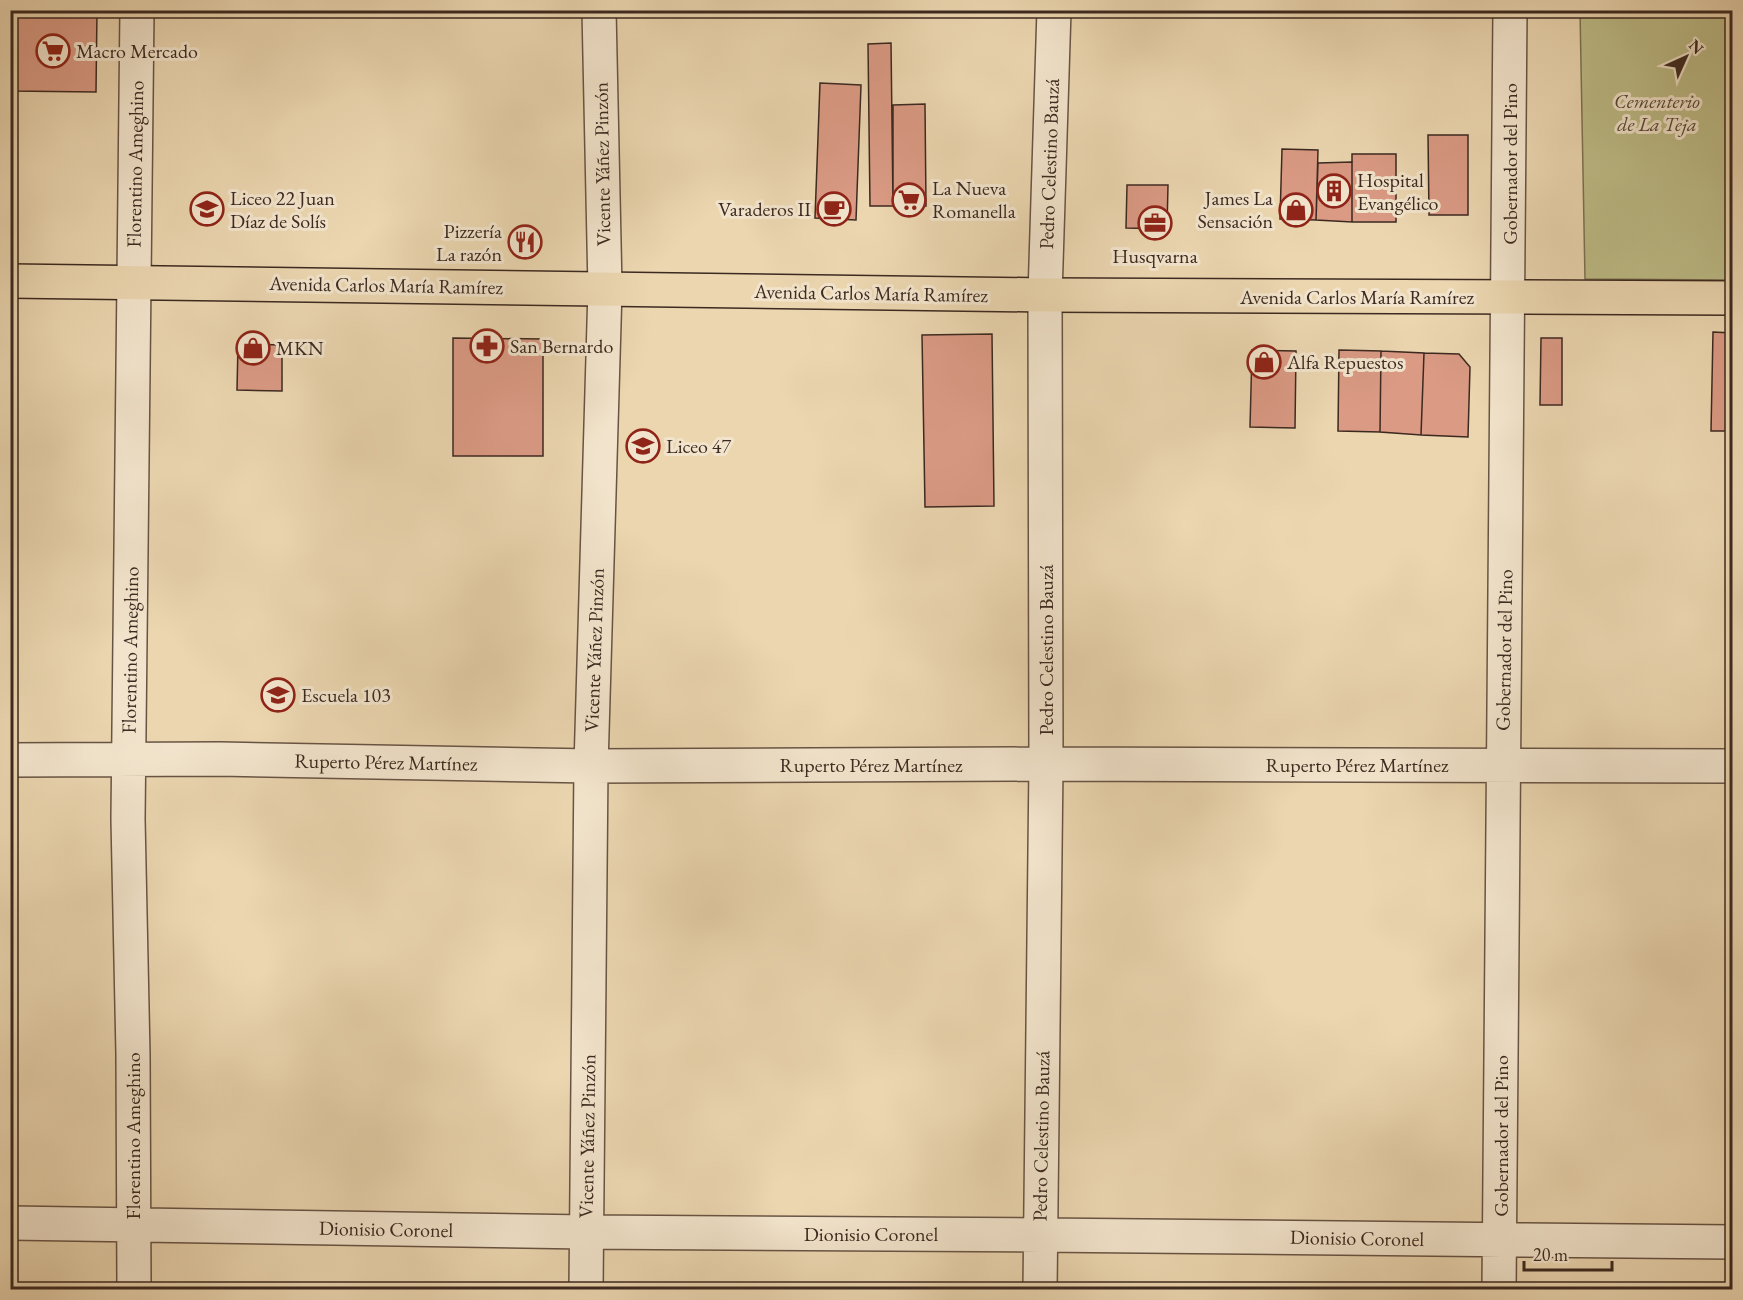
<svg xmlns="http://www.w3.org/2000/svg" width="1743" height="1300" viewBox="0 0 1743 1300" font-family="'EB Garamond',serif">
<style>
.green{fill:#bdbc87;stroke:#7c7254;stroke-width:1.5}
.building{fill:#da9a84;stroke:#3c2920;stroke-width:1.5}
.lines{fill:none;stroke-linecap:round;stroke-linejoin:round}
.minor-casing{stroke:#685444;stroke-width:36}
.major-casing{stroke:#3c2920;stroke-width:36}
.minor{stroke:#f2e4cc;stroke-width:33}
.major{stroke:#ebd6b0;stroke-width:33}
.labels{text-anchor:middle;dominant-baseline:central;stroke-width:6;stroke-linejoin:round;paint-order:stroke}
.poi-label{font-size:20px;fill:#3c2920;stroke:#f2e4cc;text-anchor:start}
.park-label{font-size:20px;font-style:italic;fill:#564635;stroke:#f2e4cc}
.street-label{font-size:20px;fill:#3c2920;stroke:#f2e4cc}
</style>
<rect width="100%" height="100%" fill="#ebd6b0"/>
<filter id="stains"><feTurbulence type="fractalNoise" baseFrequency=".00333" numOctaves="4"/><feColorMatrix values="0 0 0 0 .2 0 0 0 0 .09 0 0 0 0 .02 0 0 0 .5 -.17"/></filter>
<radialGradient id="worn" r=".72"><stop offset=".6" stop-color="#630" stop-opacity="0"/><stop offset="1" stop-color="#630" stop-opacity=".3"/></radialGradient>
<path class="green" d="M1580,11H1732V280L1585,279Z"/>
<path class="building" d="M10,10H97L96,92L10,91Z
M891,43L893,206H870L868,44Z
M820,83L861,85L856,220L815,218Z
M925,104L926,206H893V105Z
M1428,135H1468V215H1429Z
M1282,149L1318,150L1316,220L1280,219Z
M1352,154H1396V222H1352Z
M1352,162V222L1316,220L1318,163Z
M1127,185H1168L1167,229L1126,228Z
M1713,332L1732,333V431H1711Z
M992,334L994,506L925,507L922,335Z
M453,338L543,339V456H453Z
M1541,338H1562V405H1540Z
M238,344L282,345V391L237,390Z
M1252,350L1296,351L1295,428L1250,427Z
M1339,350L1381,351L1380,432L1338,431Z
M1381,351L1424,353L1421,435L1380,432Z
M1424,353L1459,354L1470,367L1468,437L1421,435Z"/>
<g class="lines">
<defs>
<path id="minor" d="M10,760L220,759L591,766L1046,764L1732,766
M10,1223L586,1232L1040,1235L1732,1242
M134,1290L133,1055L128,819L137,10
M586,1290L591,766L605,289L599,10
M1040,1290L1046,764L1045,295L1054,10
M1499,1290L1510,10"/>
<path id="major" d="M10,281L1045,295L1732,298"/>
</defs>
<use href="#minor" class="minor-casing"/>
<use href="#major" class="major-casing"/>
<use href="#minor" class="minor"/>
<use href="#major" class="major"/>
</g>
<defs>
<symbol id="supermarket-ring" viewBox="-11 -11 22 22"><circle r="9.5" fill="#f2e4cc" stroke="#8f2418" stroke-width="1.5"/><path d="M-6-5.5h2.5l.6 2H6L4.5 2H-2.5L-4.4-4H-6ZM-1.5 3.2a1.3 1.3 0 1 0 .1 0ZM3 3.2a1.3 1.3 0 1 0 .1 0Z" fill="#8f2418"/></symbol>
<symbol id="building-ring" viewBox="-11 -11 22 22"><circle r="9.5" fill="#f2e4cc" stroke="#8f2418" stroke-width="1.5"/><path d="M-4-6H4V6H1V3H-1V6H-4ZM-2.5-4.3h1.7v1.8h-1.7ZM.8-4.3h1.7v1.8H.8ZM-2.5-1h1.7V.8h-1.7ZM.8-1h1.7V.8H.8Z" fill="#8f2418"/></symbol>
<symbol id="school-ring" viewBox="-11 -11 22 22"><circle r="9.5" fill="#f2e4cc" stroke="#8f2418" stroke-width="1.5"/><path d="M0-5L7-2L0 1L-7-2ZM-4 1L0 2.5L4 1V4Q0 6-4 4Z" fill="#8f2418"/></symbol>
<symbol id="cafe-ring" viewBox="-11 -11 22 22"><circle r="9.5" fill="#f2e4cc" stroke="#8f2418" stroke-width="1.5"/><path d="M-5.5-4.5H6V0H3Q3 3.5 0 3.5H-2.5Q-5.5 3.5-5.5 0ZM3-3.2v2h1.7v-2ZM-6 4.5H4V6H-6Z" fill="#8f2418"/></symbol>
<symbol id="shop-ring" viewBox="-11 -11 22 22"><circle r="9.5" fill="#f2e4cc" stroke="#8f2418" stroke-width="1.5"/><path d="M-5-2.5h2.3a2.7 3.5 0 0 1 5.4 0H5L5.5 6h-11ZM-1.5-2.5h3a1.5 2.3 0 0 0-3 0Z" fill="#8f2418"/></symbol>
<symbol id="office-ring" viewBox="-11 -11 22 22"><circle r="9.5" fill="#f2e4cc" stroke="#8f2418" stroke-width="1.5"/><path d="M-6-3h4V-5.5h4V-3h4V5H-6ZM-1-4.5V-3h2v-1.5ZM-6 0V1H6V0Z" fill="#8f2418"/></symbol>
<symbol id="restaurant-ring" viewBox="-11 -11 22 22"><circle r="9.5" fill="#f2e4cc" stroke="#8f2418" stroke-width="1.5"/><path d="M-5-6h1v4h1v-4h1v4h1v-4h1v5L-1.5 .5V6h-2V.5L-5-1ZM5-6V6H3V1.5H1.5Q1.5-4 5-6Z" fill="#8f2418"/></symbol>
<symbol id="pharmacy-ring" viewBox="-11 -11 22 22"><circle r="9.5" fill="#f2e4cc" stroke="#8f2418" stroke-width="1.5"/><path d="M-2-6h4v4h4v4h-4v4h-4v-4h-4v-4h4Z" fill="#8f2418"/></symbol>
</defs>
<g fill-rule="evenodd">
<use href="#supermarket-ring" x="34" y="32" width="38" height="38"/>
<use href="#building-ring" x="1315" y="172" width="38" height="38"/>
<use href="#supermarket-ring" x="890" y="181" width="38" height="38"/>
<use href="#school-ring" x="188" y="190" width="38" height="38"/>
<use href="#cafe-ring" x="815" y="190" width="38" height="38"/>
<use href="#shop-ring" x="1277" y="191" width="38" height="38"/>
<use href="#office-ring" x="1136" y="204" width="38" height="38"/>
<use href="#restaurant-ring" x="506" y="223" width="38" height="38"/>
<use href="#pharmacy-ring" x="468" y="327" width="38" height="38"/>
<use href="#shop-ring" x="234" y="329" width="38" height="38"/>
<use href="#shop-ring" x="1245" y="343" width="38" height="38"/>
<use href="#school-ring" x="624" y="427" width="38" height="38"/>
<use href="#school-ring" x="259" y="676" width="38" height="38"/>
</g>
<g class="labels">
<g class="poi-label">
<text x="76" y="51">Macro Mercado</text>
<text x="1357" y="180">Hospital<tspan x="1357" dy="23">Evangélico</tspan></text>
<text x="932" y="188">La Nueva<tspan x="932" dy="23">Romanella</tspan></text>
<text x="230" y="198">Liceo 22 Juan<tspan x="230" dy="23">Díaz de Solís</tspan></text>
<text x="1273" y="198" text-anchor="end">James La<tspan x="1273" dy="23">Sensación</tspan></text>
<text x="811" y="209" text-anchor="end">Varaderos II</text>
<text x="502" y="231" text-anchor="end">Pizzería<tspan x="502" dy="23">La razón</tspan></text>
<text x="1155" y="256" text-anchor="middle">Husqvarna</text>
<text x="510" y="346">San Bernardo</text>
<text x="276" y="348">MKN</text>
<text x="1287" y="362">Alfa Repuestos</text>
<text x="666" y="446">Liceo 47</text>
<text x="301" y="695">Escuela 103</text>
</g>
<g class="park-label">
<text x="1657" y="101">Cementerio<tspan x="1657" dy="23">de La Teja</tspan></text>
</g>
<g class="street-label">
<text transform="translate(135 164) rotate(-89)">Florentino Ameghino</text>
<text transform="translate(602 164) rotate(-91)">Vicente Yáñez Pinzón</text>
<text transform="translate(1049 164) rotate(-88)">Pedro Celestino Bauzá</text>
<text transform="translate(1510 164) rotate(-90)">Gobernador del Pino</text>
<text transform="translate(386 285) rotate(1)">Avenida Carlos María Ramírez</text>
<text transform="translate(871 293) rotate(1)">Avenida Carlos María Ramírez</text>
<text x="1357" y="297">Avenida Carlos María Ramírez</text>
<text transform="translate(130 650) rotate(-89)">Florentino Ameghino</text>
<text transform="translate(594 650) rotate(-88)">Vicente Yáñez Pinzón</text>
<text transform="translate(1046 650) rotate(-90)">Pedro Celestino Bauzá</text>
<text transform="translate(1504 650) rotate(-89)">Gobernador del Pino</text>
<text transform="translate(386 762) rotate(1)">Ruperto Pérez Martínez</text>
<text x="871" y="765">Ruperto Pérez Martínez</text>
<text x="1357" y="765">Ruperto Pérez Martínez</text>
<text transform="translate(133 1136) rotate(-90)">Florentino Ameghino</text>
<text transform="translate(587 1136) rotate(-89)">Vicente Yáñez Pinzón</text>
<text transform="translate(1041 1136) rotate(-89)">Pedro Celestino Bauzá</text>
<text transform="translate(1501 1136) rotate(-90)">Gobernador del Pino</text>
<text transform="translate(386 1229) rotate(1)">Dionisio Coronel</text>
<text x="871" y="1234">Dionisio Coronel</text>
<text transform="translate(1357 1238) rotate(1)">Dionisio Coronel</text>
</g>
</g>
<rect width="1743" height="1300" fill="none" stroke="#ebd6b0" stroke-width="36"/>
<rect x="12" y="12" width="1719" height="1276" fill="none" stroke="#3c2920" stroke-width="3"/>
<rect x="18" y="18" width="1707" height="1264" fill="none" stroke="#3c2920" stroke-width="1.5"/>
<g transform="translate(1686 57) rotate(45)" stroke="#f2e4cc" stroke-width="4.5" paint-order="stroke">
<path d="M0-4.5L10 22L0 15L-10 22Z" fill="#3c2920"/>
<text y="-9" font-size="16" font-weight="bold" text-anchor="middle" fill="#3c2920">N</text>
</g>
<path d="M1524 1261v9h88v-9" fill="none" stroke="#3c2920" stroke-width="3"/>
<text x="1533" y="1261" font-size="18" fill="#3c2920" stroke="#f2e4cc" stroke-width="4.5" paint-order="stroke">20 m</text>
<rect width="100%" height="100%" filter="url(#stains)"/>
<rect width="100%" height="100%" fill="url(#worn)"/>
</svg>
